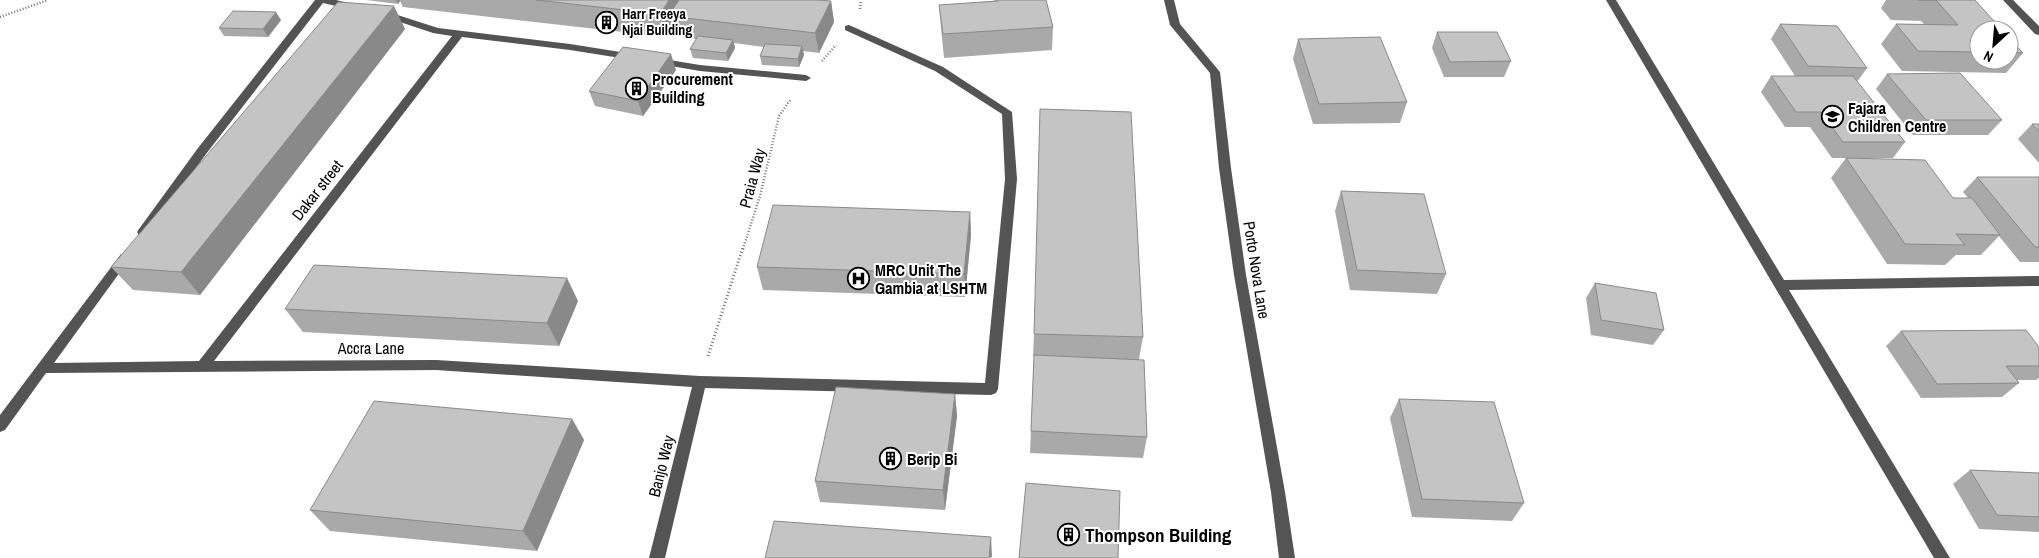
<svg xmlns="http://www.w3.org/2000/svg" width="2039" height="558" viewBox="0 0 2039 558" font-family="'Archivo Narrow',sans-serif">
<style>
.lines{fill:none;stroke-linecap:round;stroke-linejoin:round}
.path-far1{stroke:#767676;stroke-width:2.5;stroke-dasharray:1 2;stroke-linecap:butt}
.path{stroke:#767676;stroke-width:3;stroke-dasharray:1 2.5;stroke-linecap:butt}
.minor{fill:#545454;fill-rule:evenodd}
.wall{fill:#a9a9a9}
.shaded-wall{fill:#898989}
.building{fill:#c4c4c4;stroke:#898989}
.labels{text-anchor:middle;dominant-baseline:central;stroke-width:4;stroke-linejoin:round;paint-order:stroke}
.far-poi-label{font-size:14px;font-weight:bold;fill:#000;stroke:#fff;text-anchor:start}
.poi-label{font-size:16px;font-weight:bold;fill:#000;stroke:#fff;text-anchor:start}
.street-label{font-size:16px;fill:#000;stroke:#fff}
.near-poi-label{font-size:19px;font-weight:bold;fill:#000;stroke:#fff;text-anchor:start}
</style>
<rect width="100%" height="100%" fill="#fff"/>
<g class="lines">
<path class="path-far1" d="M860,9L861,0
M0,17L48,0
M822,61L836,45
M743,249L760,196L779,116L791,99"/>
<path class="path" d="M708,356L743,247"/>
<path class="minor" d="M315,0H336L356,5L358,7L353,10L323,3L206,154L147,235H139L137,232L139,229L198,148Z
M1164,0H1174L1180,24L1220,72L1231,168L1246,275L1285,492L1295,558H1279L1271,492L1234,275L1219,168L1210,73L1170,25Z
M1606,0H1616L1784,280L2039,276V286L1789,290L1950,558H1934Z
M2003,0H2013L2039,26V35L2035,34Z
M385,11L438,28L570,44L633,54L638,57L633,60L570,50L462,37L214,361L436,360L700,376L985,383L1005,179L1002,114L935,71L845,30V26L849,25L943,67L1012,112L1017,179L998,389L996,393L991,395L705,388L665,558H649L692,387L436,370L46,373L5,430L0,432V415L121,254H129L131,257L54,363L199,361L452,36L433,33L382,16V12Z
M657,58L700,65L806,75L811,78L806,81L700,71L653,63L652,61Z"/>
</g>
<path class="wall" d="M366,0H817L831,1L834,22L819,53L803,51L804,55L799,67L762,65L760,56L764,47L734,43L735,48L728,61L693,58L690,49L696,39L674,36L672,29L667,37L403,7L400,1L398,4Z
M994,0H1046L1053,27L1052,50L944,58L941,28L939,5L994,1Z
M1886,0H1975L1979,30V60H2009V38L2023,53L2006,73L1902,71L1881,44L1896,24H1924L1921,21L1891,20L1881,8Z
M281,20L268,37L224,36L219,28Z
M1780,24L1867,68L1857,82L1905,142L1893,158H1832L1810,127H1785L1761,92L1771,76H1795L1771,39Z
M405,29L200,295L133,290L111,267Z
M1437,32L1511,61L1504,77H1444L1432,48Z
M1298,39L1407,102L1400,123L1313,124L1293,59Z
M676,70L643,116L595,106L589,91Z
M1887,74L2002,120L1988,135H1913L1876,89Z
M2032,124H2039V163L2018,139Z
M1846,158L1953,198H1968L1963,192L1977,177H2039V262H2020L1999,236L1981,255H1956L1945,265L1887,264L1831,178Z
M1341,191L1446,274L1437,294L1350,290L1335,211Z
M970,212L971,235L965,297L763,290L757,267Z
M1595,283L1664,330L1653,345L1591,335L1586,298Z
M578,301L559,346L303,332L285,309Z
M1901,331L2039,347V378L2036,380H2017L2019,383L2002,397L1921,398L1886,346Z
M1034,334L1143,337L1139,359L1147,437L1143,458L1030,453L1034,356H1033Z
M955,394L957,416L945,510L820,502L815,481Z
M1399,399L1524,503L1512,521L1412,517L1390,418Z
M572,419L584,440L537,551L330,531L310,510Z
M1970,470L2039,473V532L1979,529L1953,484Z"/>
<path class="shaded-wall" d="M396,0H400V1L398,4Z
M669,0H686L668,16L672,29L667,37L660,14Z
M831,1L834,22L819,53L815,33Z
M394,6L405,29L200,295L181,272Z
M276,12L281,20L268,37L263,29Z
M733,40L735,48L728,61L726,53Z
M802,46L804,55L799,67L798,59Z
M671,54L676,70L643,116L638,101Z
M970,212L971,235L965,297L964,274Z
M567,278L578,301L559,346L547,323Z
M955,394L957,416L945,510L943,490Z
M572,419L584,440L537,551L523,531Z
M991,537L992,557L989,558Z"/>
<path class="building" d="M536,0H669L660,14Z
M679,0H817L831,1L815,33L668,16Z
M998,0H1046L1053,27L943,34L939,5L998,1Z
M1917,0H1975L2002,30H1979V52L1918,51L1896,24L1958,25L1936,0Z
M338,2L394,6L181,272L111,267Z
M233,11L276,12L263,29L219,28Z
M1780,24L1837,26L1867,68L1808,66Z
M1437,32H1497L1511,61L1450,62Z
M698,36L733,40L726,53L690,49Z
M1380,37L1407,102L1319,104L1298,39Z
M2009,38L2023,53L2009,52Z
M765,44L802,46L798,59L760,56Z
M623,47L671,54L638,101L589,91Z
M1960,73L2002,120H1926L1887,74Z
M1771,76H1853L1905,142H1843L1821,112H1796Z
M1040,109L1131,112L1143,337L1034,334Z
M2032,124H2039V131Z
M1846,158L1925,160L1953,198H1972L2000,235L1956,234L1965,245L1905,244Z
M1977,177H2039V247H2035Z
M1341,191L1424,194L1446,274L1357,270Z
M773,205L970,212L964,274L757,267Z
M314,265L567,278L547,323L285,309Z
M1595,283L1656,293L1664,330L1601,320Z
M2026,330L2039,347V366H2006L2019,383L1937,384L1901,331Z
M1034,355L1144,360L1147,437L1031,431Z
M836,387L955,394L943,490L815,481Z
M1399,399L1494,402L1524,503L1422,499Z
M374,401L572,419L523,531L310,510Z
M1970,470L2039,473V517L1997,515Z
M1026,483L1120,491L1118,558H1019Z
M774,521L991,537L989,558H765Z"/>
<defs>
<symbol id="building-ring" viewBox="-11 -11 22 22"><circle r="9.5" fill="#fff" stroke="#000" stroke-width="1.5"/><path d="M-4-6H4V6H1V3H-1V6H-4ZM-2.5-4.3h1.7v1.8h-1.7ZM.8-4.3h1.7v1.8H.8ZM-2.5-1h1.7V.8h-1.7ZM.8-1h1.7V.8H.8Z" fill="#000"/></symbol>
<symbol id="school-ring" viewBox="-11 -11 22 22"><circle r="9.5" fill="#fff" stroke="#000" stroke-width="1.5"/><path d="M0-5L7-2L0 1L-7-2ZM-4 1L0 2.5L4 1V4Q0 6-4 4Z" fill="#000"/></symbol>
<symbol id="hospital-ring" viewBox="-11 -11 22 22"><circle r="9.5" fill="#fff" stroke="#000" stroke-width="1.5"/><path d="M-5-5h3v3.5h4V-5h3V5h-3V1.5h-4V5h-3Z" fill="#000"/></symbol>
</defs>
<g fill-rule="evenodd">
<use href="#building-ring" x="594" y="10" width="25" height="25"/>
<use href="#building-ring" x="624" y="76" width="25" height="25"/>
<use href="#school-ring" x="1820" y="104" width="25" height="25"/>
<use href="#hospital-ring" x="846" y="266" width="25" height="25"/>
<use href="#building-ring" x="878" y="446" width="25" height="25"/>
<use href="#building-ring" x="1056" y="522" width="25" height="25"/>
</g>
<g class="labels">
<g class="far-poi-label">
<text x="622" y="14">Harr Freeya<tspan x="622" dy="16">Njai Building</tspan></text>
</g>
<g class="poi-label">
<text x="652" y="79">Procurement<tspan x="652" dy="18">Building</tspan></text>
<text x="1848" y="108">Fajara<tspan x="1848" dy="18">Children Centre</tspan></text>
<text x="875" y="270">MRC Unit The<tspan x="875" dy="18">Gambia at LSHTM</tspan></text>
<text x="907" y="459">Berip Bi</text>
</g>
<g class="street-label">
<text transform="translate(752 178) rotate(-75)">Praia Way</text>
<text transform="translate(317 190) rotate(-52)">Dakar street</text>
<text transform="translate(1257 270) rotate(81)">Porto Nova Lane</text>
<text x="371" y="348">Accra Lane</text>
<text transform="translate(661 466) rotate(-76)">Banjo Way</text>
</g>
<g class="near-poi-label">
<text x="1085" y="535">Thompson Building</text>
</g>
</g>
<g transform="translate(1994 45) rotate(206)"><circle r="24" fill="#ffffff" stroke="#999999"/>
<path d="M0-4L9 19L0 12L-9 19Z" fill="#000000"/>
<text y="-8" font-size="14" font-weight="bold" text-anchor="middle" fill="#000000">N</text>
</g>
</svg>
